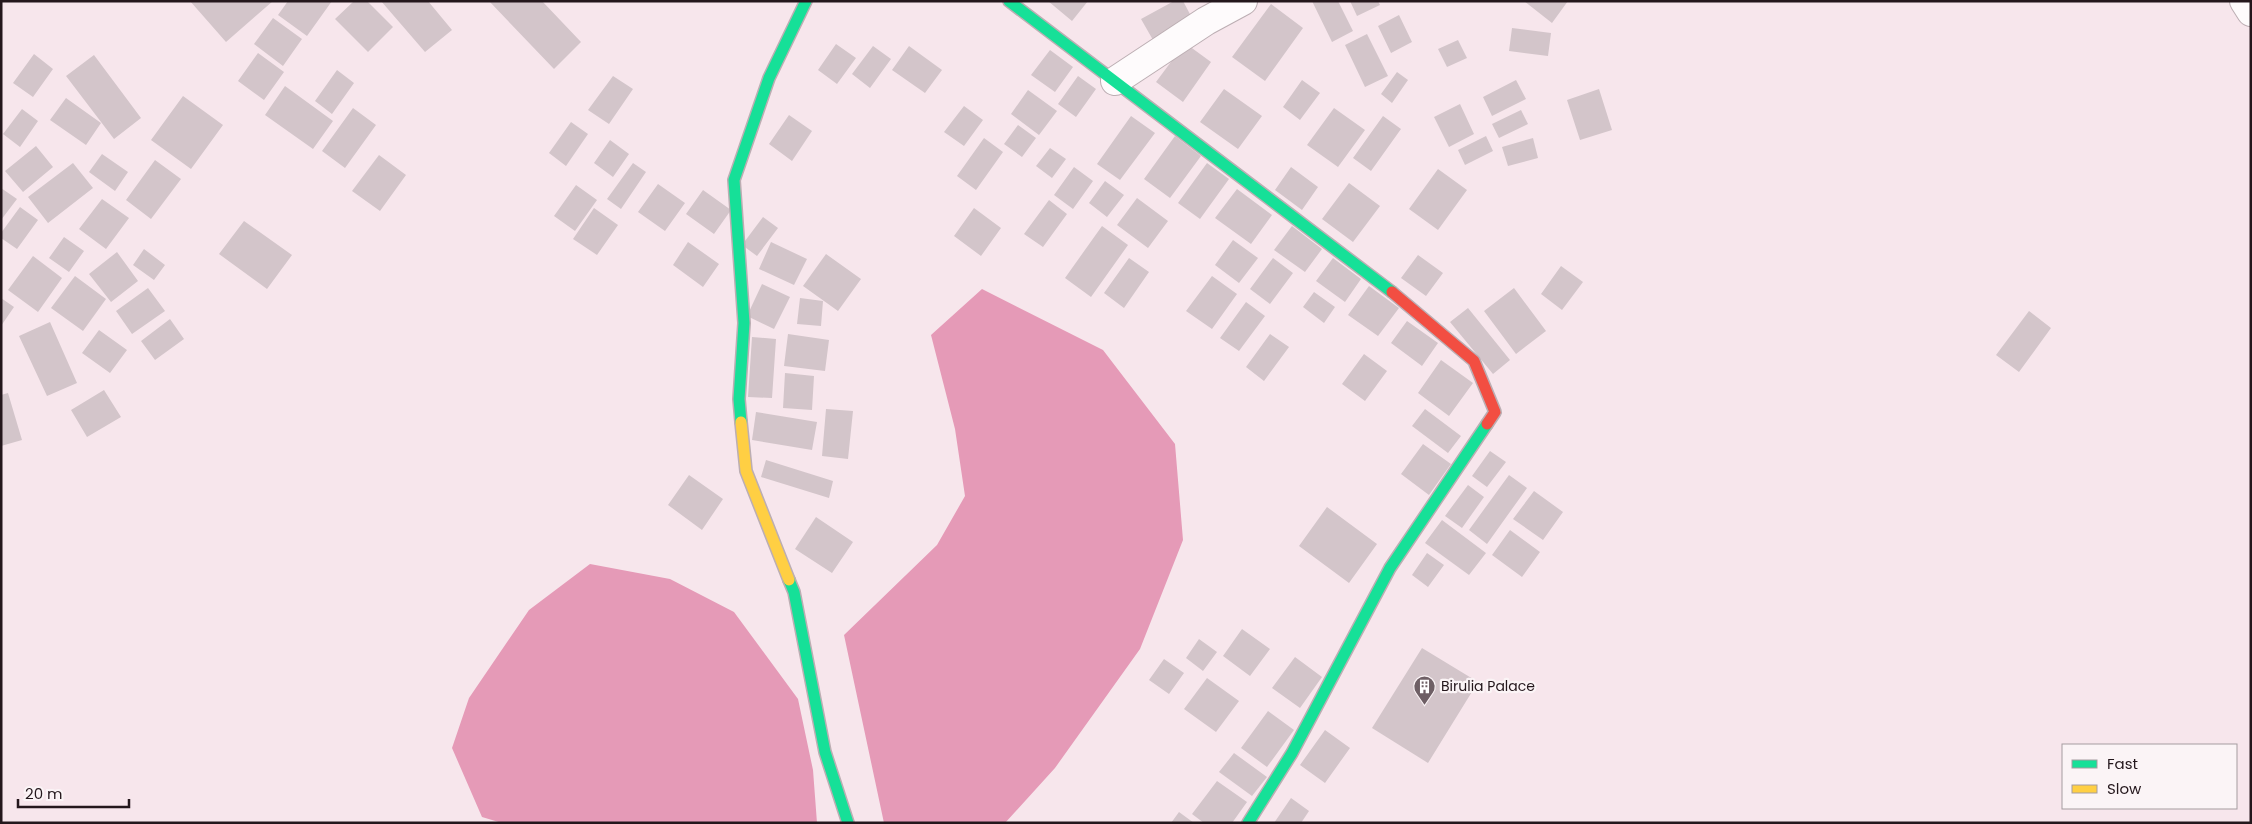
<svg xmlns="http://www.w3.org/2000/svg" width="2252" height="824" viewBox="0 0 2252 824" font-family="Poppins,sans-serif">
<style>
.water{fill:#e59ab7}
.building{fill:#d3c5ca}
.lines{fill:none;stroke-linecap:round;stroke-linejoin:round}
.street-casing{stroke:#bcaeb3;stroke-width:30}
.fast-casing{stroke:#bcaeb3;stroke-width:14}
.slow-casing{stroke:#bcaeb3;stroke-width:14}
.jam-casing{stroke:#bcaeb3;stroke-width:14}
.street{stroke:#fefbfc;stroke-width:28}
.fast{stroke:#16e098;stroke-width:11}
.slow{stroke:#ffcf43;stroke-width:11}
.jam{stroke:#f24e42;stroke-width:11}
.labels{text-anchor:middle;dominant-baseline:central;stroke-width:4.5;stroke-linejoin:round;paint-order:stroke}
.poi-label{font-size:14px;fill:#24171c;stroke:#fbf4f6;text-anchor:start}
</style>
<rect width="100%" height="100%" fill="#f7e6ec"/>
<path class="water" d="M982,289L1103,350L1175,444L1183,540L1140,649L1055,768L1005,823H884L844,635L937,545L965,496L955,429L931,335Z
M590,564L670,579L734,612L798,699L813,770L817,823H502L482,817L452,748L469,698L529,610Z"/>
<path class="building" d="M190,1H273L226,42Z
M288,1H332L307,36L278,15Z
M354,1H367L393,27L368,52L335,19Z
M381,1H428L452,30L425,52Z
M489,1H542L581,42L554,69Z
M1048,1H1088L1072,21Z
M1174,1H1183L1192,18L1153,40L1141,19Z
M1312,1H1338L1353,31L1332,42Z
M1350,1H1378L1380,5L1357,16Z
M1524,1H1568L1552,23Z
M1271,4L1303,28L1265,81L1232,57Z
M1399,15L1412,42L1391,53L1378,26Z
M273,18L302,39L283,66L254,44Z
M1512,28L1551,33L1548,56L1509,51Z
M1367,34L1388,76L1365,87L1345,45Z
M1458,40L1467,58L1447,67L1438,49Z
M1185,43L1211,62L1183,102L1156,82Z
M836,44L856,58L837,84L818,70Z
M873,46L891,59L870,88L852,74Z
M909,46L942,70L925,93L892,70Z
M1050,50L1073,67L1055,92L1031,75Z
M258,53L284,72L264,100L238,81Z
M34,54L53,69L33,97L13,83Z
M94,55L141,118L114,139L66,76Z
M337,70L354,83L332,114L315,101Z
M1397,72L1408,80L1392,103L1381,94Z
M613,76L633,89L609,124L588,110Z
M1078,76L1096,89L1076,117L1058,104Z
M1302,80L1320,93L1300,120L1283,107Z
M1516,80L1526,99L1492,116L1483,97Z
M285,86L333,121L313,149L265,115Z
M1224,89L1262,116L1238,149L1200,122Z
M1599,89L1612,130L1580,140L1567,100Z
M1028,90L1057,111L1039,135L1011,114Z
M183,96L223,125L191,169L151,140Z
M66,98L101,123L86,145L50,120Z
M1460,104L1474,134L1449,147L1434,117Z
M964,106L983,120L964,146L944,132Z
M353,108L376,125L345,168L322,151Z
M1334,108L1365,130L1338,167L1307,145Z
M22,109L38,121L20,147L3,134Z
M1521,110L1528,124L1499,138L1492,124Z
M789,115L812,131L792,161L769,144Z
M1131,116L1155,133L1120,180L1097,164Z
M1383,116L1401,129L1371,171L1353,158Z
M571,122L588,134L566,166L549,153Z
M1018,125L1036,138L1022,157L1004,144Z
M1175,136L1201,156L1170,198L1144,179Z
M1486,136L1493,151L1465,165L1458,150Z
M984,138L1003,152L976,190L957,176Z
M1533,138L1538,158L1508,166L1502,147Z
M610,140L629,154L613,177L594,163Z
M36,146L53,167L23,192L5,171Z
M1050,148L1066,159L1052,178L1036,166Z
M102,154L128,172L115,191L89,172Z
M379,155L406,175L380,211L352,191Z
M155,160L181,179L151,219L126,200Z
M73,163L93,188L48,223L28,197Z
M633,163L646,172L621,209L607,199Z
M1207,163L1229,179L1200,219L1178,203Z
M1074,167L1093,181L1073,209L1054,195Z
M1291,167L1318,187L1302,210L1275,190Z
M1438,169L1467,190L1438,230L1409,209Z
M1105,181L1124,195L1107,217L1089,203Z
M1349,183L1380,206L1353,242L1322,219Z
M658,184L685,203L665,231L638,212Z
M576,185L597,200L575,231L554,216Z
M1,188L17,199L1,220Z
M1237,189L1272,215L1251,244L1215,218Z
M703,190L731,210L714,234L686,214Z
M1137,198L1168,221L1148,248L1117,225Z
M102,199L129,218L106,249L79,229Z
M1049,200L1067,214L1043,247L1024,234Z
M20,207L38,220L17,249L1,238V233Z
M594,208L618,225L597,255L573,239Z
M974,208L1001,228L981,256L954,236Z
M763,217L778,228L757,256L742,245Z
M244,221L292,255L267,289L219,254Z
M1102,226L1128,245L1091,297L1065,278Z
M1292,226L1322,249L1305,272L1274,250Z
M64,237L84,251L69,272L49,258Z
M1233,240L1258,258L1239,283L1215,265Z
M688,242L719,264L703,287L673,265Z
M771,242L807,259L794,285L759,269Z
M144,249L165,265L154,280L133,265Z
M117,252L138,281L111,302L89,274Z
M826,254L861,279L838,311L803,286Z
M1418,255L1443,273L1426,296L1401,278Z
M33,256L62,278L38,312L8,290Z
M1129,258L1149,272L1124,308L1104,293Z
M1273,258L1293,273L1270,304L1250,289Z
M1333,258L1361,279L1345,302L1316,281Z
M1561,266L1583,282L1562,310L1541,294Z
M75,276L106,299L83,331L51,308Z
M1212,276L1237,294L1212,329L1186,311Z
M762,284L790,297L774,329L747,316Z
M1369,286L1399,308L1378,336L1348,315Z
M148,288L165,311L132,334L116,311Z
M1514,288L1546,331L1516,354L1484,311Z
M1314,292L1335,307L1324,323L1303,307Z
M1,298L14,307L1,326Z
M800,298L823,301L821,326L797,324Z
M1246,302L1265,316L1239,351L1220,338Z
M1468,308L1510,360L1493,374L1450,322Z
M2029,311L2051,328L2019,372L1996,355Z
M170,319L184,339L155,360L141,341Z
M1407,321L1438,343L1422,366L1391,343Z
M50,322L77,383L47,396L19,336Z
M99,330L127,350L110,373L82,353Z
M788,334L829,340L825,371L784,366Z
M1270,334L1289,347L1264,381L1246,367Z
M752,337L776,339L772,398L748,397Z
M1364,354L1387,371L1365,401L1342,384Z
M1441,360L1473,383L1449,416L1418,393Z
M785,373L814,376L812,410L783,408Z
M104,390L121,417L87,437L71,410Z
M8,393L22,440L1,446V395Z
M826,409L853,411L848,459L822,456Z
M1425,409L1461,436L1448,453L1412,426Z
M756,412L817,422L812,450L752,440Z
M1423,444L1451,464L1429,495L1401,474Z
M1490,451L1506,462L1487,487L1472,476Z
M766,460L833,481L829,498L761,477Z
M689,475L723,499L702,530L668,505Z
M1509,475L1527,488L1487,544L1469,530Z
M1468,485L1484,497L1462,528L1445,516Z
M1534,491L1563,512L1543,540L1513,519Z
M1327,507L1377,544L1349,583L1299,546Z
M816,517L853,542L832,573L795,549Z
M1442,520L1486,553L1469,575L1425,543Z
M1510,530L1540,552L1522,577L1492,555Z
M1427,553L1444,565L1428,587L1412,575Z
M1242,629L1270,649L1250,676L1223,656Z
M1199,639L1217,652L1203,671L1186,658Z
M1422,648L1478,682L1428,763L1372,728Z
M1295,657L1322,677L1300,708L1272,688Z
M1164,659L1184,673L1169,694L1149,680Z
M1207,678L1239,701L1216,732L1184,709Z
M1268,711L1294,730L1267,767L1241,748Z
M1325,730L1350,748L1325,783L1300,765Z
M1234,753L1267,777L1252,796L1219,772Z
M1217,781L1247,802L1232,823H1204L1192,814Z
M1291,798L1309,811L1301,823H1274Z
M1179,812L1194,823H1171Z"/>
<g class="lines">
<defs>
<path id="street" d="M2244,1L2251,12
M1115,81L1206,21L1243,1"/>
<path id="fast" d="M1009,1L1392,292
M741,422L739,399L744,323L734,180L769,78L806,1
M789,580L794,592L825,752L848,823
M1248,823L1292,753L1390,568L1487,424"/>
<path id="slow" d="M741,422L746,471L789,580"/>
<path id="jam" d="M1392,292L1474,361L1495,412L1487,424"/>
</defs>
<use href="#street" class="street-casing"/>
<use href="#fast" class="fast-casing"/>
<use href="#slow" class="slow-casing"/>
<use href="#jam" class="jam-casing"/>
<use href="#street" class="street"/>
<use href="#fast" class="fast"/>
<use href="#slow" class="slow"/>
<use href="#jam" class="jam"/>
</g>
<defs>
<symbol id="building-pin" viewBox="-11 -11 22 30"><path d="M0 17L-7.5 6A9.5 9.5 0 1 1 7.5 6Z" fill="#6e5f65" stroke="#fbf4f6"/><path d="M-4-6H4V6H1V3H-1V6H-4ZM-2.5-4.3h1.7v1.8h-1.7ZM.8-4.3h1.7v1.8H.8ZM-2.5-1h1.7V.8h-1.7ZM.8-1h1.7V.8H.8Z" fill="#fff"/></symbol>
</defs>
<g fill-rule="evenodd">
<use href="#building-pin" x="1412" y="674" width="25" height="34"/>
</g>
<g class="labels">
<g class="poi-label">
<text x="1441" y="686">Birulia Palace</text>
</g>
</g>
<rect width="2252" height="824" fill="none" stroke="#24171c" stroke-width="5"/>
<rect x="2062" y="744" width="175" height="65" fill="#fbf4f6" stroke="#a59c9f"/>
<rect x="2072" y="760" width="25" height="8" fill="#16e098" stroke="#a59c9f"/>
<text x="2107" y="769" font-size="15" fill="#24171c">Fast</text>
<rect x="2072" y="785" width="25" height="8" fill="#ffcf43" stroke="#a59c9f"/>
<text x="2107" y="794" font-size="15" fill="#24171c">Slow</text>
<path d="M18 799v8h111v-8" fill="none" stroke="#24171c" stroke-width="2.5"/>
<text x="25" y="799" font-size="15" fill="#24171c" stroke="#fbf4f6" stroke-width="4" paint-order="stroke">20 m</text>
</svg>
